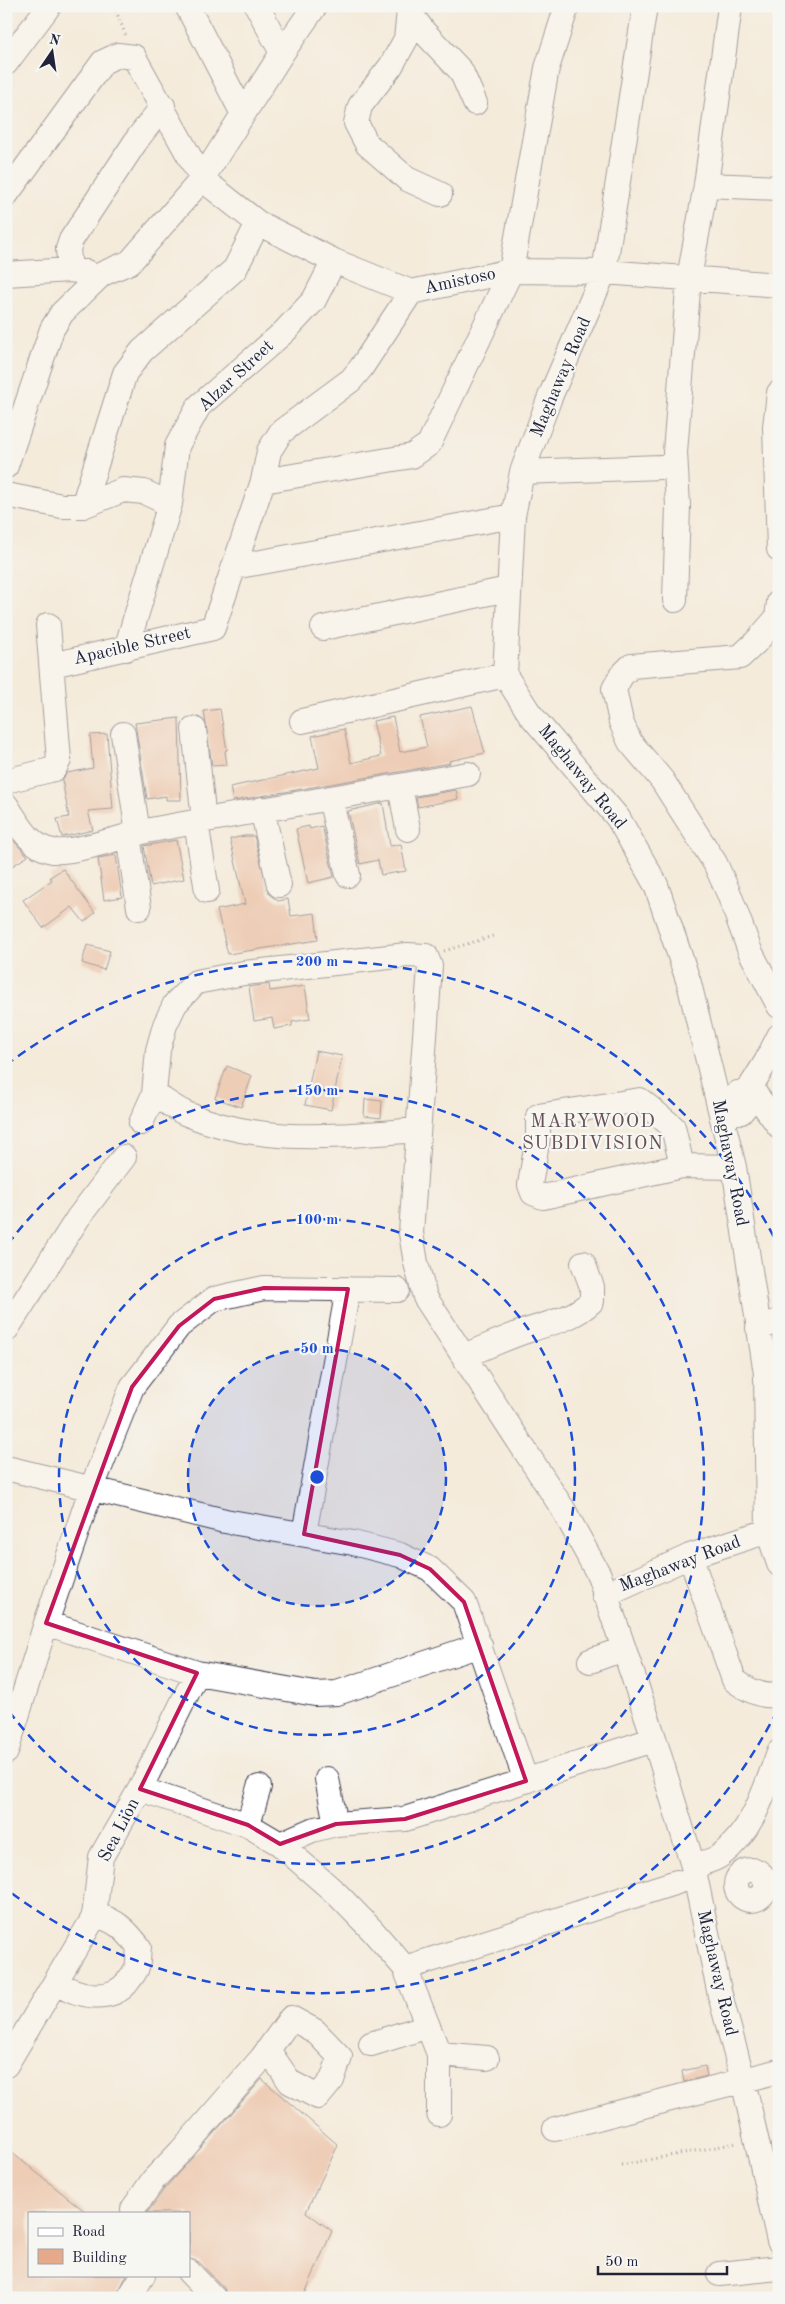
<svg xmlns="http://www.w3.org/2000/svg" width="785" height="2304" viewBox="0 0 785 2304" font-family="'Old Standard TT',serif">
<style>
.built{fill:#f1d5bd}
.building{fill:#e6a98a}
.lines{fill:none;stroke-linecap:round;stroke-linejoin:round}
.minor-casing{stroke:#424053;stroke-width:26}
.path{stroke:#424053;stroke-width:3;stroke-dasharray:1 4;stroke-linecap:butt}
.minor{stroke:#fff;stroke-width:24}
.marked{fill:none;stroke:#c2185b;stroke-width:4;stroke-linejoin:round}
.ring{fill:none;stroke:#1d4ed8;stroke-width:2.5;stroke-dasharray:9 6}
.labels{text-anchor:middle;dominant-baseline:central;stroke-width:4.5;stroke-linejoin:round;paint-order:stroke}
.street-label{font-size:18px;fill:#22223b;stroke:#f6f6f2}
.neighbourhood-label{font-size:19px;letter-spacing:1px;fill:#675157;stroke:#f6f6f2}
.centre{fill:#1d4ed8;stroke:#f6f6f2;stroke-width:2.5}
.ring-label{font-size:15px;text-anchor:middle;font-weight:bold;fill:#1d4ed8;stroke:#f6f6f2;stroke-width:4.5;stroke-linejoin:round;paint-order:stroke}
</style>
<rect width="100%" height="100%" fill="#f6f6f2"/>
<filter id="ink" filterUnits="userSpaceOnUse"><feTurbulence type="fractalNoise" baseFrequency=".02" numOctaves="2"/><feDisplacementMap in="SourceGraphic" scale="10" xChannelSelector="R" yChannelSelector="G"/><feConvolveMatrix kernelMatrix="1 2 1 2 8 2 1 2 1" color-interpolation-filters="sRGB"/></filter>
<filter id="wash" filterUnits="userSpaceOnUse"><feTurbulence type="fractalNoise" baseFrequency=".0096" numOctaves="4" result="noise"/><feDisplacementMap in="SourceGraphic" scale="20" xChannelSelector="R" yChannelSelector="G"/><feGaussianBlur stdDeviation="1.12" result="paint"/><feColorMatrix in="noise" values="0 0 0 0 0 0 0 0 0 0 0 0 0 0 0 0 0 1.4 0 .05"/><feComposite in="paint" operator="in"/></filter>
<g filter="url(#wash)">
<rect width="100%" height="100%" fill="#f4ebdb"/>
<path class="built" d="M720,2290L721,2298H581Z"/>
<g id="blocks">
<path class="building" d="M472,706L485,753L449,761L450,763L233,801L230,787L319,768L312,736L344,729L351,763L381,756L373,721L393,717L400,752L427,747L420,717Z
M220,709L227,750L225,751L227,765L212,766L204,711Z
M179,718L181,800H166V796L147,799L135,723Z
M107,734L113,809L88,811L93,830L62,837L57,819L69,817L62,780L67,773L93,768L90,735Z
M456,790L458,799L418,807L416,797Z
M383,803L390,846L401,844L406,871L381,875L378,860L360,864L348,811Z
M309,826L310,829L322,826L334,877L308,883L296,829Z
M245,836H254L269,894L278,901L288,899L291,916L315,913L318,940L228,954L217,910L245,904L230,839Z
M12,839L28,856L6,870V843Z
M176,840L184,879L151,886L144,846Z
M116,855L122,897L104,900L98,858Z
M63,869L95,913L84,922L72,907L43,928L23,900L52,880L50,877Z
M87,945L110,951L104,970L82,963Z
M269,984L270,991L305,986L310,1019L292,1022V1026L274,1029L272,1018L254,1021L249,987Z
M316,1051L342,1056L331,1110L305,1105Z
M227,1066L252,1076L241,1107L215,1098Z
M365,1099L382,1101L381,1118L364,1116Z
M705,2066L707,2076L684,2082L682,2071Z
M262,2079L338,2145L306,2212L332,2231L303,2298H227L224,2288L199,2262L189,2259V2213H147L165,2188Z
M6,2148L87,2213H29V2275H127L115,2298H6Z"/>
</g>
</g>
<g filter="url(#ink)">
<use href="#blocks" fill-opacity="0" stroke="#424053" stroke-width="1"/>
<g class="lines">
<defs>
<path id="minor" d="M187,6L243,114
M257,6L282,53
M405,6L424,32L461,71L475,103
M645,6L604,272L550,397L522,472L513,516L505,675L530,714L618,818L656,885L689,983L734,1167L766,1374L768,1531L779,1564
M409,11L406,39L391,66L360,106L356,123L367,144L407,179L440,194
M6,63L49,6
M706,185L779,188
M6,195L103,62L118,55L134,57L202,179L258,223L334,261L411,292L511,271L604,272L779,285
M70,270L68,249L71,240L138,138L163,106
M6,274L70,270L86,272
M779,393L775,427L779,549
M6,466L52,329L62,313L102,274L130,262L202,179L282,53L315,6
M522,472L661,467L675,465
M263,481L412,456L429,444L511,271L547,68L567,6
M6,495L62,506H83L123,490L144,492L170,504
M83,506L125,373L142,351L235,269L258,223
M234,567L513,516
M675,600L678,506L675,452L689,278L706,185L730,6
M779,602L777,618L756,642L740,657L631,666L621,676L614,689L621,722L630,742L662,780L715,863L729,894L750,951L779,1006
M323,628L508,589
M126,649L170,504L177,446L199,406L284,332L314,300L334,261
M52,665L213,628L263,481L269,451L281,432L351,380L361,368L411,292
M302,721L505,675
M194,729L204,820
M123,734L138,833
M6,781L54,769L59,760L48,625
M400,786L408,829
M330,798L348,875
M6,805C18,823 30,848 53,851C72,854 124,836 146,831C253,811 361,793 468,774
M262,809L279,885
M196,822L207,891
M128,835L139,908
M751,1088L779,1126
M154,1094C164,1100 175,1109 187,1114C264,1146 337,1136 418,1130
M746,1094L766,1062L779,1036
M141,1123L154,1094L158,1050L165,1025L175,1004L196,982L244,973L407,955L426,956L430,966L411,1233L416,1263L425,1297L563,1509L599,1575L654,1738L693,1866L720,1995L743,2080L779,2241
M724,1123L733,1110L741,1112L750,1101L746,1094L738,1093L731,1103L733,1110
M682,1166L673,1127L640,1100L538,1116V1137L530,1185L533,1193L543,1197L682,1166L734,1167
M758,1328L779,1321
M6,1330L78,1218L124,1157
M464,1356C486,1347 507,1337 529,1330C553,1322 573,1319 592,1301V1287L583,1263
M6,1468L225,1521L353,1543L400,1555L430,1569L464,1602L526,1781
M304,1534L348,1289
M690,1556L734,1680C747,1690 762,1698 779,1695
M604,1595L690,1556L768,1531
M46,1623L197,1673L315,1694L337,1693L480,1645
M590,1661L623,1649
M6,1752L46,1623L91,1490L132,1387L179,1326L214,1299L264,1288L397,1290
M327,1779L336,1824
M140,1789L248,1825L280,1844L338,1895L372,1930L405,1968L439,2054V2114
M248,1825L259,1787
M280,1844L312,1830L336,1824L405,1819L640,1744L654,1738
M693,1866C701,1863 714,1861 721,1855C754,1830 765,1789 779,1752
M736 1885a15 15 0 1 1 30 0a15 15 0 1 1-30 0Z
M405,1968L677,1882
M56,1981C77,1997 113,2004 129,1980C132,1976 136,1971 137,1967C139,1960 138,1953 139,1947C125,1929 117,1921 94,1914
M371,2044L428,2026
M439,2054L487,2058
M6,2065L94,1917L101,1857L140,1789L197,1673
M555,2129L779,2071
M134,2213L133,2209L154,2179L181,2151L262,2058L291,2018L315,2031L340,2057L332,2080L318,2097L290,2082L268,2050
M189,2272L214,2298
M719,2274L779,2268
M129,2298L143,2275"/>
</defs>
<use href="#minor" class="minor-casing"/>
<path class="path" d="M114,6L126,36
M444,951L493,936
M621,2165L737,2143"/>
<use href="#minor" class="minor"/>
</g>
</g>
<path d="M0 0H785V2304H0ZM264,1288L348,1289L304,1534L400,1555L430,1569L464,1602L526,1781L405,1819L336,1824L280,1844L248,1825L140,1789L197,1673L46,1623L132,1387L179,1326L214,1299Z" fill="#f4ebdb" fill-opacity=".55" fill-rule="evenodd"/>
<path class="marked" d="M264,1288L348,1289L304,1534L400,1555L430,1569L464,1602L526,1781L405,1819L336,1824L280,1844L248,1825L140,1789L197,1673L46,1623L132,1387L179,1326L214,1299Z"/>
<circle cx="317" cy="1477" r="129" fill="#1d4ed8" fill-opacity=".12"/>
<g class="ring">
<circle cx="317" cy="1477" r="129"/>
<circle cx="317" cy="1477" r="258"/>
<path d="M8 1244A387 387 0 1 1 8 1710"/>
<path d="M777 1711A516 516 0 0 1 6 1889M6 1065A516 516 0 0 1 777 1243"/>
</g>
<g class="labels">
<g class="street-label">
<text transform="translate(460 281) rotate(-12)">Amistoso</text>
<text transform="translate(236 376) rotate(-43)">Alzar Street</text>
<text transform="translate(561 377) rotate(-67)">Maghaway Road</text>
<text transform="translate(132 646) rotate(-13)">Apacible Street</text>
<text transform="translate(582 777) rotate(51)">Maghaway Road</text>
<text transform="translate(730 1163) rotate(79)">Maghaway Road</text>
<text transform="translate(680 1564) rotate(-21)">Maghaway Road</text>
<text transform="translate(119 1830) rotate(-63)">Sea Lion</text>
<text transform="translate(717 1973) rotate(77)">Maghaway Road</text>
</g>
<g class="neighbourhood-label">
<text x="593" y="1122">MARYWOOD<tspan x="593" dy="22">SUBDIVISION</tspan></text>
</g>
</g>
<circle cx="317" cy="1477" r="8" class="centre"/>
<g class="ring-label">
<text x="317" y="966">200 m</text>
<text x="317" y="1095">150 m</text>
<text x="317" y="1224">100 m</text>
<text x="317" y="1353">50 m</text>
</g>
<rect width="785" height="2304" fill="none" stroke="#f6f6f2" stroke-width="25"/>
<rect x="28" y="2212" width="162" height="65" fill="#f6f6f2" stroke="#a1a1a9"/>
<rect x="38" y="2228" width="25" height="8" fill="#ffffff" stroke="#a1a1a9"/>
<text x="72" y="2236" font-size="15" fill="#22223b">Road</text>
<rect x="38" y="2249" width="25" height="15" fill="#e6a98a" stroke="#a1a1a9"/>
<text x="72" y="2262" font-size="15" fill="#22223b">Building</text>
<g transform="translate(52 52) rotate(13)" stroke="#f6f6f2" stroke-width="4" paint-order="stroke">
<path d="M0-4L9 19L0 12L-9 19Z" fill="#22223b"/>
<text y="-8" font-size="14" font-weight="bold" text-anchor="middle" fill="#22223b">N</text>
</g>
<path d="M598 2266v8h129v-8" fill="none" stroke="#22223b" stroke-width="2.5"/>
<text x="605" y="2266" font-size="15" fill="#22223b" stroke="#f6f6f2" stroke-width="4" paint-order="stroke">50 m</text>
</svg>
